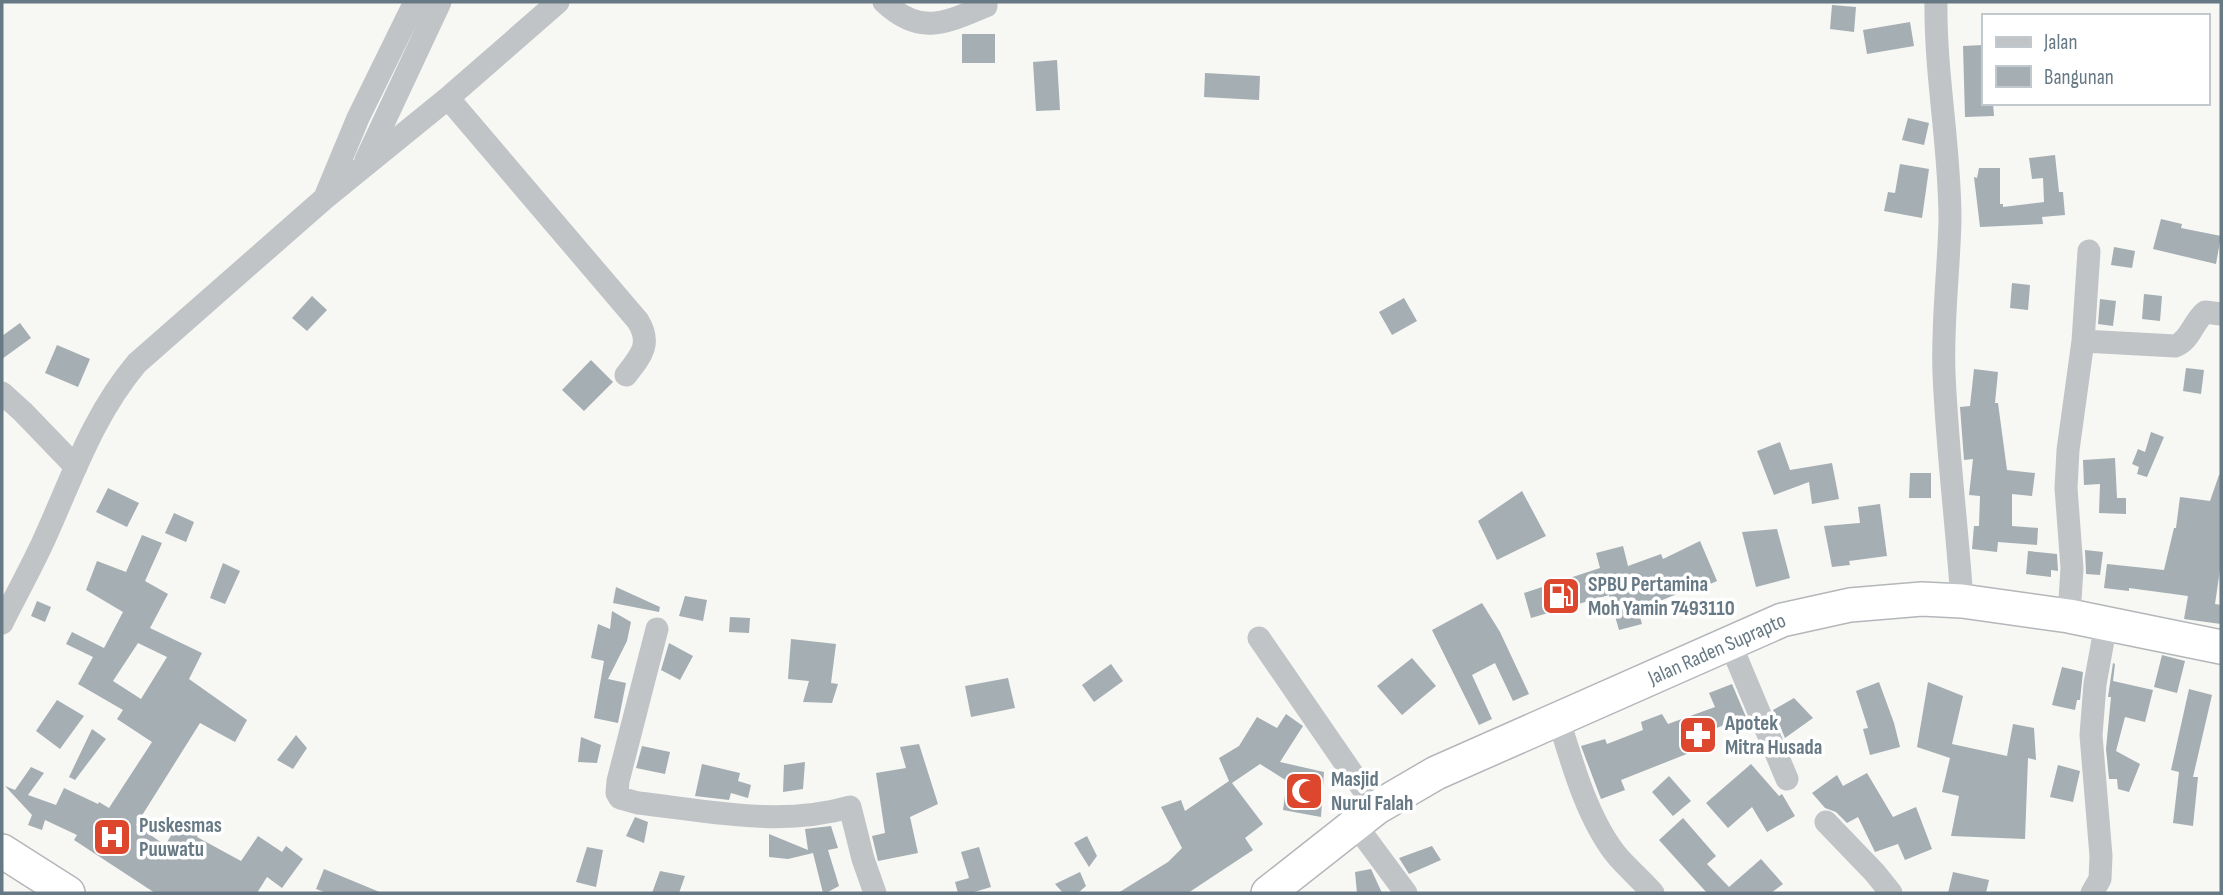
<svg xmlns="http://www.w3.org/2000/svg" width="2223" height="895" viewBox="0 0 2223 895" font-family="'Sofia Sans Condensed',sans-serif">
<style>
.building{fill:#a5aeb3;fill-rule:evenodd}
.lines{fill:none;stroke-linecap:round;stroke-linejoin:round}
.highway-casing{stroke:#b3b7ba;stroke-width:36}
.minor{stroke:#c0c4c7;stroke-width:23}
.highway{stroke:#fff;stroke-width:33}
.labels{text-anchor:middle;dominant-baseline:central;stroke-width:7;stroke-linejoin:round;paint-order:stroke}
.poi-label{font-size:21px;font-weight:bold;fill:#677984;stroke:#fff;text-anchor:start}
.street-label{font-size:21px;fill:#677984;stroke:#fff}
</style>
<rect width="100%" height="100%" fill="#f7f7f4"/>
<path class="building" d="M1832,5L1856,7L1854,32L1830,29Z
M1910,22L1914,46L1867,54L1863,30Z
M962,34H995V63H962Z
M1983,45V103H1993L1994,116L1965,117L1963,46Z
M1057,60L1060,110L1036,111L1033,62Z
M1205,73L1260,76L1259,100L1204,97Z
M1908,118L1929,123L1924,145L1902,140Z
M2055,155L2059,192H2063L2065,215L2042,217L2043,224L1980,227L1974,177L1977,178L1979,168H2000V204H2003V207L2044,202L2043,178L2032,179L2029,158Z
M1900,164L1929,169L1922,218L1884,211L1888,192L1895,193Z
M2161,219L2182,224L2181,228L2221,236L2216,264L2153,249Z
M2114,247L2135,251L2132,268L2111,265Z
M2012,283L2030,285L2028,310L2010,308Z
M2144,294L2162,296L2160,321L2142,319Z
M312,296L327,310L307,331L292,318Z
M1404,298L1417,321L1392,335L1379,312Z
M2100,299L2116,301L2113,326L2098,324Z
M20,323L31,338L2,359V336Z
M57,345L90,359L78,387L45,373Z
M591,360L613,382L584,411L562,390Z
M2186,368L2204,370L2201,394L2183,391Z
M1974,369L1998,372L1995,403H1998L2007,470L2035,473L2032,496L2012,494V526L2038,528L2037,545L1998,542L1997,552L1972,549L1974,526H1979L1980,496L1969,495L1973,459L1964,460L1960,407L1970,406Z
M2151,432L2164,437L2147,477L2137,474L2139,467L2132,464L2138,449L2145,452Z
M1780,442L1790,470L1832,463L1839,499L1812,504L1809,482L1774,495L1757,451Z
M2115,458L2117,498H2126V514L2099,513L2100,484L2084,485L2083,460Z
M1910,473H1931V498H1909Z
M2219,475H2221V563L2215,604L2221,605V624L2184,619L2188,596L2129,588V591L2104,588L2107,564L2164,570L2174,528H2176L2180,497L2210,501Z
M108,488L139,503L127,527L96,512Z
M1522,491L1546,536L1497,560L1478,521Z
M1880,504L1887,556L1849,561L1850,565L1832,567L1824,526L1860,523L1858,507Z
M174,513L194,522L186,542L165,533Z
M1777,529L1790,578L1756,587L1742,532Z
M142,535L162,543L145,581L168,594L150,628L202,653L189,679L247,720L235,742L200,723L136,825L165,845L180,822L199,834L197,837L241,861L258,836L282,852L286,846L303,859L282,888L267,877L257,893H155L74,840L77,835L45,820L42,830L28,825L32,815L5,786L15,790L31,767L44,773L28,795L56,805L64,788L98,804L99,802L109,808L152,742L117,719L123,710L78,684L93,657L66,644L72,632L104,648L123,612L86,590L97,561L126,572ZM138,643L167,657L141,699L113,681Z
M1700,541L1717,581L1690,593L1689,589L1638,610L1642,624L1619,630L1609,595L1531,618L1524,593L1600,568L1596,553L1623,546L1628,566L1661,554L1663,559Z
M2085,550L2103,552L2100,575L2086,574Z
M2028,551L2057,554L2058,571L2051,570V577L2026,574Z
M223,563L240,571L225,604L210,598Z
M616,587L660,607L659,612L613,603Z
M685,596L707,600L703,621L679,616Z
M37,601L51,607L45,622L31,616Z
M1482,603L1500,632L1529,694L1513,701L1495,663L1472,675L1492,719L1479,725L1432,630Z
M612,611L631,622L627,641L608,679L626,683L618,723L594,718L604,661L591,658L598,624L610,629Z
M730,617L750,618L749,633L729,632Z
M791,639L836,644L831,683L838,684L832,703L803,702L809,681L788,679Z
M669,643L693,656L680,680L661,670Z
M2162,655L2185,661L2177,693L2154,687Z
M1412,658L1436,686L1402,715L1377,686Z
M2113,663L2115,664L2113,681L2153,690L2145,722L2125,717L2116,751L2140,764L2129,792L2118,789L2117,779H2109L2106,749L2111,697H2108Z
M1111,664L1123,681L1094,702L1082,685Z
M2062,667L2083,672L2080,700H2077L2075,710L2052,705Z
M1008,678L1015,708L971,717L965,686Z
M1879,682L1894,723L1900,747L1870,755L1863,729L1868,728L1856,691Z
M1928,682L1963,696L1952,744L2007,756L2013,724L2034,728L2036,760L2028,758L2025,839L1951,836L1959,796L1942,792L1950,758L1917,747Z
M1732,684L1746,717L1711,730L1717,742L1621,780L1625,790L1601,799L1581,746L1605,739L1607,744L1643,730L1641,722L1662,714L1668,724L1715,707L1709,693Z
M2189,689L2212,695L2193,777H2198L2193,826L2173,823L2179,772L2171,770Z
M1794,698L1813,718L1785,738L1773,710Z
M57,700L84,716L60,749L36,731Z
M1286,714L1303,726L1280,762L1324,772L1321,817L1283,810L1287,781L1260,764L1232,783L1263,824L1245,838L1253,850L1188,893H1118L1168,862L1182,848L1161,807L1181,800L1185,811L1229,781L1219,758L1239,746L1257,717L1277,728Z
M92,729L106,739L75,780L69,777Z
M296,735L307,748L293,769L277,760Z
M581,737L601,745L597,763L578,762Z
M919,744L938,804L910,817L918,853L878,861L872,836L885,833L876,773L906,768L900,747Z
M642,746L670,752L665,774L636,768Z
M805,762L803,789L783,792L784,765Z
M702,764L740,773L738,781L751,785L748,798L731,793L729,800L695,796Z
M1751,764L1779,796L1782,794L1795,816L1767,832L1752,807L1728,828L1706,803Z
M2058,765L2080,771L2073,802L2050,797Z
M1867,773L1893,817L1916,807L1932,849L1905,860L1898,844L1875,852L1858,817L1847,823L1836,812L1825,808L1812,793L1837,775L1843,786Z
M1669,776L1691,801L1673,816L1652,792Z
M635,817L648,822L644,843L626,836Z
M1683,818L1716,856L1707,864L1729,887L1761,859L1783,884L1771,893H1707L1659,840Z
M831,826L838,848L828,850L839,886L826,893H823L813,853L788,859L769,857V834L808,850L805,829Z
M1087,836L1097,856L1089,867L1074,843Z
M1432,846L1441,860L1409,874L1399,858Z
M587,847L603,850L596,887L576,882Z
M979,847L991,887L971,893H958L955,882L969,878L961,852Z
M324,869L382,893H327L316,889Z
M1371,869L1382,893H1357L1355,872Z
M660,871L685,876L679,893H652Z
M1080,872L1086,886L1078,893H1063L1055,884Z
M1953,872L1989,880L1986,893H1948Z"/>
<g class="lines">
<defs>
<g id="highway">
<path d="M2,851L68,893"/>
<path id="s1" d="M1268,893L1376,808L1436,773L1782,620L1850,605L1922,599L1962,601L2069,616L2221,647"/>
</g>
</defs>
<use href="#highway" class="highway-casing"/>
<path class="minor" d="M884,2C920,36 945,23 986,6
M1936,2C1935,74 1950,146 1950,219C1949,270 1942,321 1944,373C1947,448 1957,525 1962,601
M448,98L638,321C652,344 641,356 626,375
M366,160L440,2
M326,195L358,118L415,2
M2083,341L2175,346C2190,341 2193,322 2205,312L2221,314
M2,393L23,412L76,467
M2069,616L2072,568L2066,488L2068,450L2083,341L2089,251
M2,623C15,597 30,570 43,542C71,481 92,416 137,363L325,198L448,98L558,2
M657,629L618,781L617,793L620,798L638,803C709,811 780,827 850,807L863,859L875,893
M1259,638L1376,808
M1730,643L1787,779
M1559,720C1572,764 1589,823 1619,858C1630,870 1642,881 1653,893
M1826,822L1875,873L1891,893
M1355,824L1406,893
M2092,893L2100,879L2101,856L2091,735L2095,684L2106,624"/>
<use href="#highway" class="highway"/>
</g>
<defs>
<symbol id="fuel-square" viewBox="-11 -11 22 22"><rect x="-9" y="-9" width="18" height="18" rx="4" fill="#dd472e" stroke="#fff"/><path d="M-5.5-6h7V0h2V4h1.3V-2.5L3-4.5l.8-.8L6-3V5H2.5V1h-1V6h-7ZM-4.2-4.7v3.2H.2V-4.7Z" fill="#fff"/></symbol>
<symbol id="pharmacy-square" viewBox="-11 -11 22 22"><rect x="-9" y="-9" width="18" height="18" rx="4" fill="#dd472e" stroke="#fff"/><path d="M-2-6h4v4h4v4h-4v4h-4v-4h-4v-4h4Z" fill="#fff"/></symbol>
<symbol id="mosque-square" viewBox="-11 -11 22 22"><rect x="-9" y="-9" width="18" height="18" rx="4" fill="#dd472e" stroke="#fff"/><path d="M3.5-4.9A6 6 0 1 0 3.5 4.9A5 5 0 1 1 3.5-4.9Z" fill="#fff"/></symbol>
<symbol id="hospital-square" viewBox="-11 -11 22 22"><rect x="-9" y="-9" width="18" height="18" rx="4" fill="#dd472e" stroke="#fff"/><path d="M-5-5h3v3.5h4V-5h3V5h-3V1.5h-4V5h-3Z" fill="#fff"/></symbol>
</defs>
<g fill-rule="evenodd">
<use href="#fuel-square" x="1539" y="574" width="44" height="44"/>
<use href="#pharmacy-square" x="1676" y="713" width="44" height="44"/>
<use href="#mosque-square" x="1282" y="769" width="44" height="44"/>
<use href="#hospital-square" x="90" y="815" width="44" height="44"/>
</g>
<g class="labels">
<g class="poi-label">
<text x="1588" y="584">SPBU Pertamina<tspan x="1588" dy="24">Moh Yamin 7493110</tspan></text>
<text x="1725" y="723">Apotek<tspan x="1725" dy="24">Mitra Husada</tspan></text>
<text x="1331" y="779">Masjid<tspan x="1331" dy="24">Nurul Falah</tspan></text>
<text x="139" y="825">Puskesmas<tspan x="139" dy="24">Puuwatu</tspan></text>
</g>
<g class="street-label">
<text stroke="none"><textPath href="#s1" startOffset="514">Jalan Raden Suprapto</textPath></text>
</g>
</g>
<rect width="2223" height="895" fill="none" stroke="#677984" stroke-width="7"/>
<rect x="1982" y="14" width="228" height="91" fill="#ffffff" stroke="#c2c9ce" stroke-width="2"/>
<rect x="1996" y="37" width="35" height="10" fill="#c0c4c7" stroke="#c2c9ce" stroke-width="2"/>
<text x="2044" y="49" font-size="21" fill="#677984">Jalan</text>
<rect x="1996" y="66" width="35" height="21" fill="#a5aeb3" stroke="#c2c9ce" stroke-width="2"/>
<text x="2044" y="84" font-size="21" fill="#677984">Bangunan</text>
</svg>
